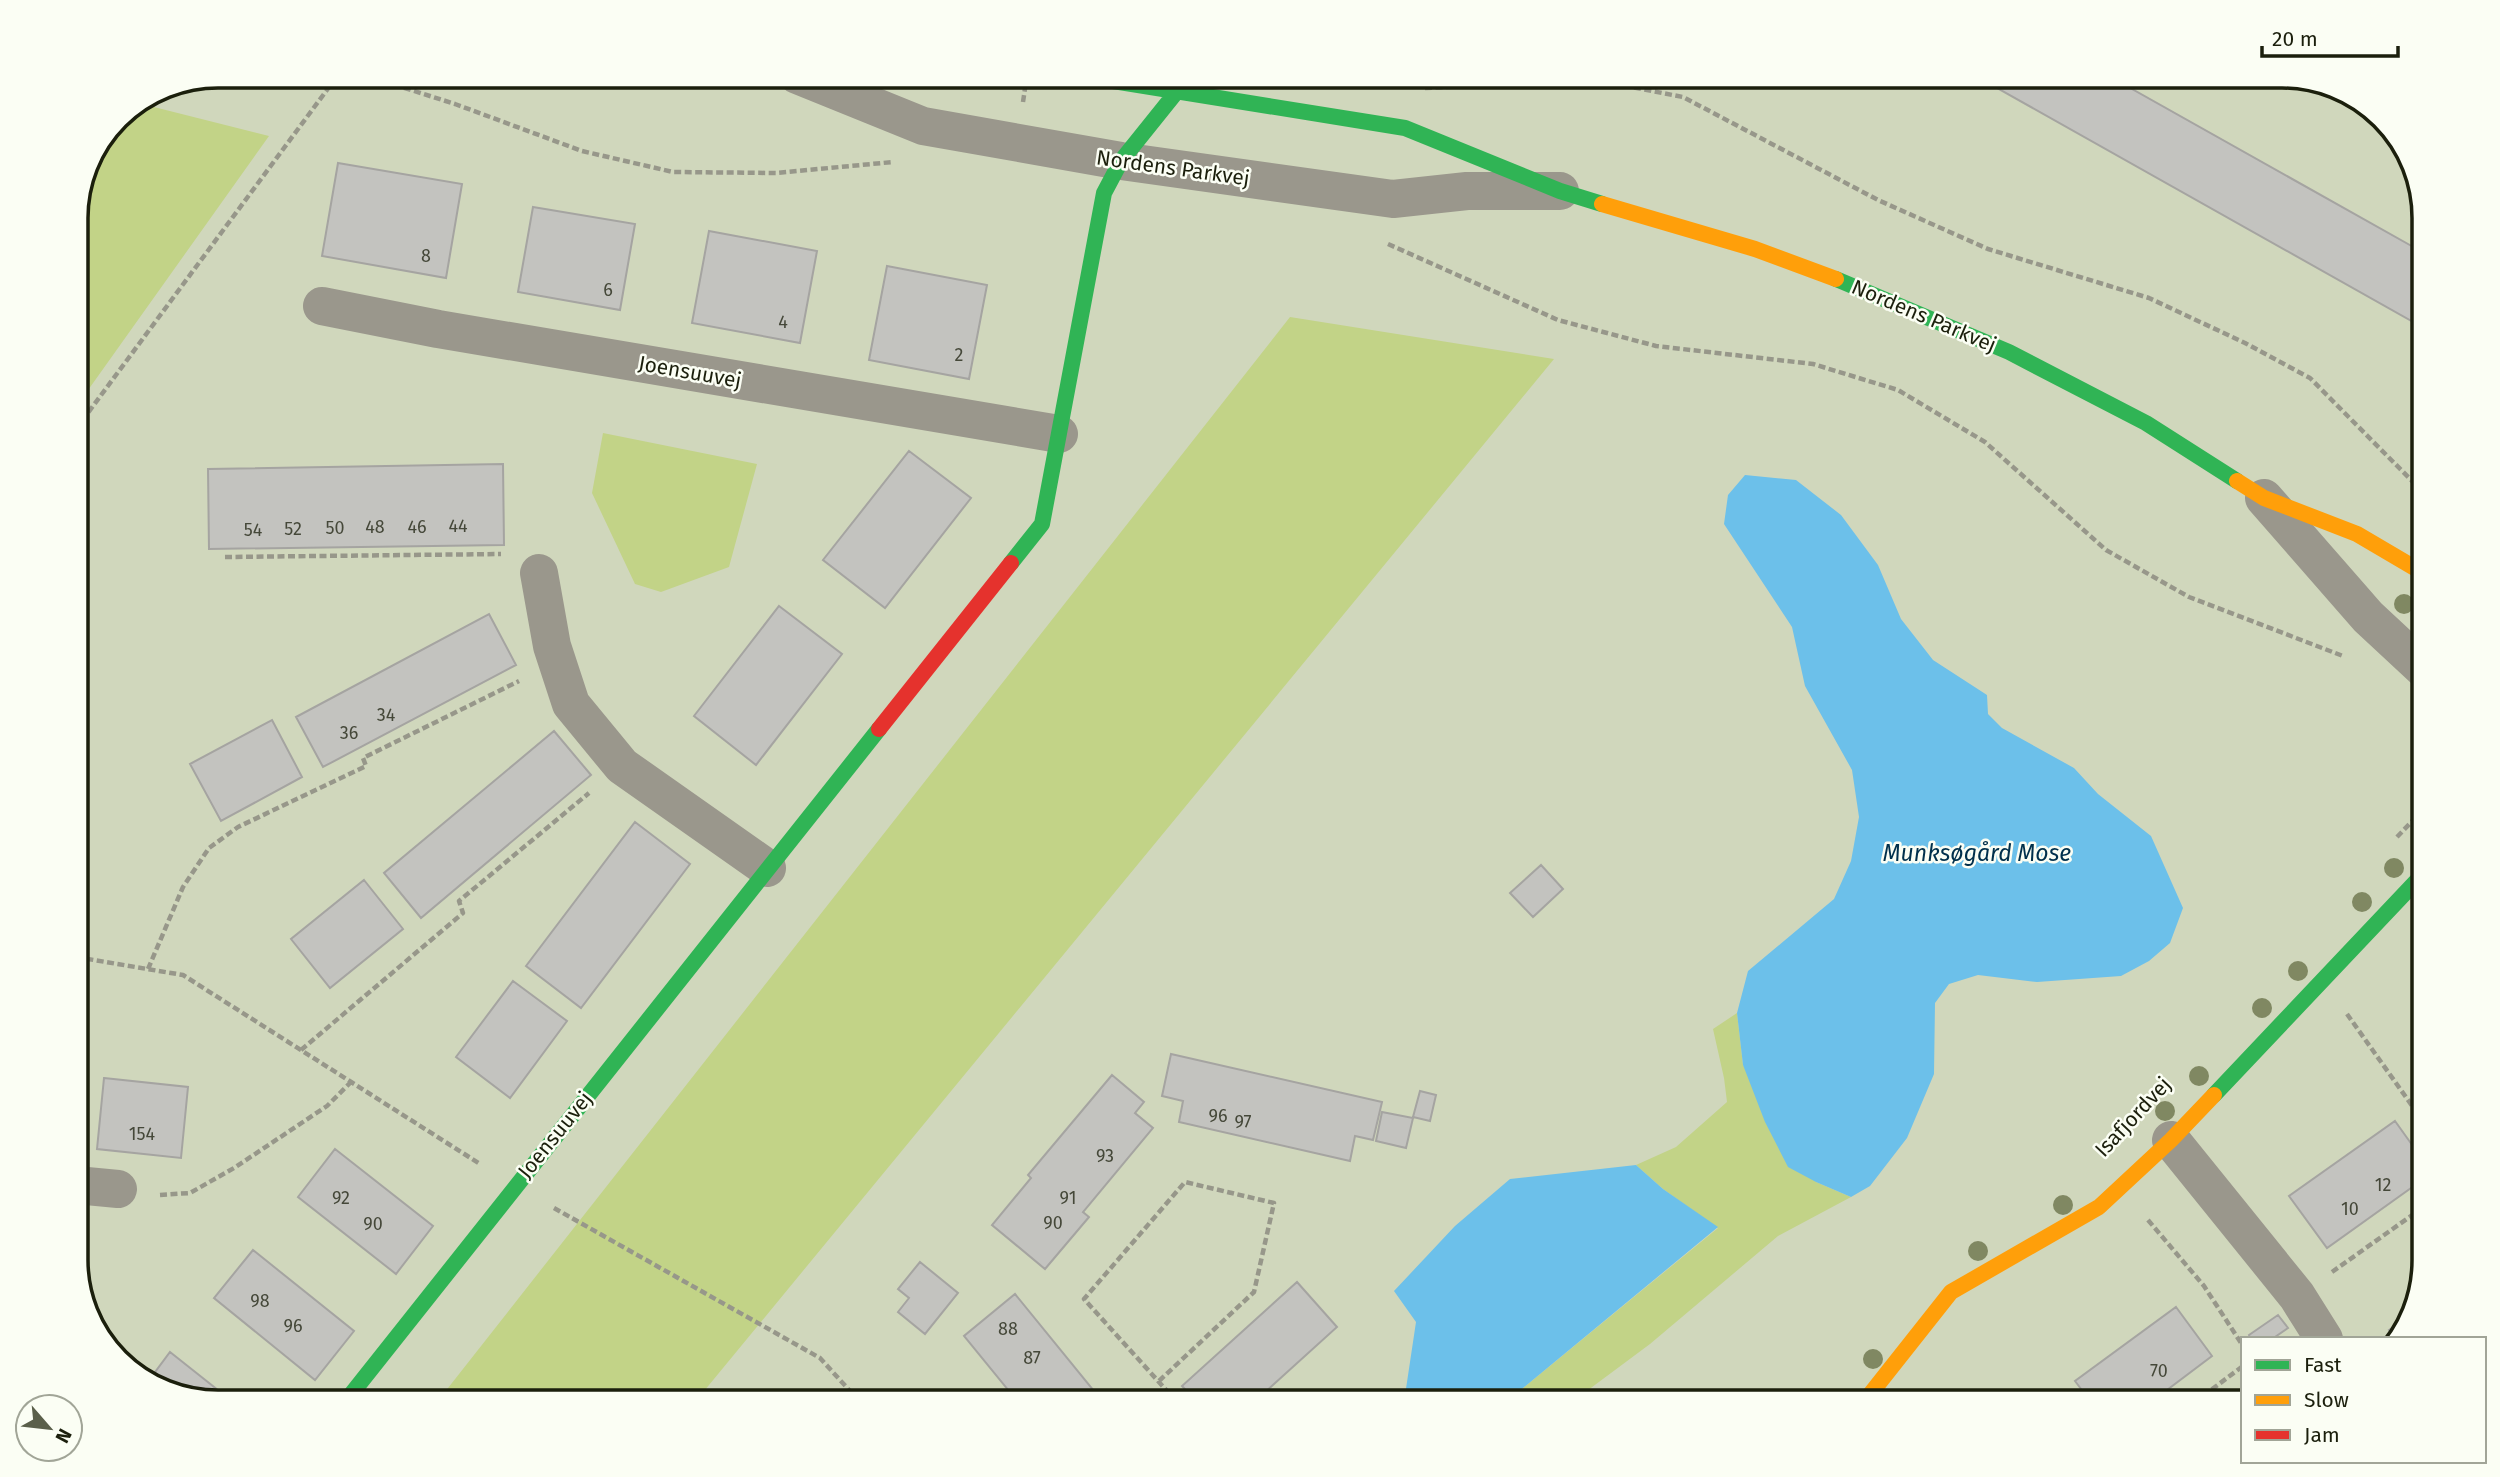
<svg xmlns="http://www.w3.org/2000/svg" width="2500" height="1477" viewBox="0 0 2500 1477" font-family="'Fira Sans',sans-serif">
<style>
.green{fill:#c2d387}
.water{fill:#6cc0ea}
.building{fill:#c3c3bf;stroke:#a5a4a1;stroke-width:2}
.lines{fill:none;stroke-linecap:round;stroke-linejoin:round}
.path{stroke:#97978a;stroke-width:4.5;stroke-dasharray:7 3.5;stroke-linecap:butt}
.street{stroke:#9a978c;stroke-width:38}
.fast{stroke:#30b455;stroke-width:16}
.slow{stroke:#ff9f0a;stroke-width:16}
.jam{stroke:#e5322d;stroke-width:16}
.tree{fill:#808862}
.labels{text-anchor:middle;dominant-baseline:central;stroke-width:5;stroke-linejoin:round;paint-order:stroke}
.number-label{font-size:18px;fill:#454839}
.street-label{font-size:21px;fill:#1b1f0c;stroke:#fbfef4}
.water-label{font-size:23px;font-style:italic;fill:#00304c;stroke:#fbfef4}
.rim{fill:none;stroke:#1b1f0c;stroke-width:3.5}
</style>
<rect width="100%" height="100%" fill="#d0d7bc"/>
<path class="green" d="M138,103L269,136L76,407V209L90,155L117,117Z
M1290,317L1554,359L695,1402H437Z
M603,433L757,464L729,567L661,592L635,584L592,493Z
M1737,1013L1743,1065L1816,1182L1851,1197L1778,1236L1650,1344L1572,1402H1506L1718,1228L1663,1189L1636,1165L1676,1147L1727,1102L1724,1078L1713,1029Z"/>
<path class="water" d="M1745,475L1796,480L1841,515L1878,565L1901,619L1933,660L1987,695L1988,714L2002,728L2074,768L2098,794L2151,836L2183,908L2170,943L2149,961L2121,976L2037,982L1978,975L1949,984L1935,1003L1934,1074L1907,1138L1870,1186L1851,1197L1816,1182L1788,1167L1765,1122L1743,1065L1737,1013L1748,971L1834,899L1851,861L1859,817L1852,770L1805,686L1792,627L1724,524L1728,495Z
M1636,1165L1663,1189L1718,1227L1506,1402H1404L1416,1322L1394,1291L1455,1226L1510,1179Z"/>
<path class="building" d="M1974,75H2107L2424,253V328Z
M338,163L462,184L446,278L322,256Z
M533,207L635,224L620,310L518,292Z
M709,231L817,251L800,343L692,323Z
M887,266L987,285L969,379L869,360Z
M909,451L971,498L885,608L823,560Z
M503,464L504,545L209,549L208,469Z
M779,606L842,654L756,765L694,716Z
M489,614L516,665L323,767L296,717Z
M272,720L302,777L221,821L190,764Z
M554,731L591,775L421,918L384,873Z
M635,822L690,864L581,1008L526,966Z
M1541,865L1563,889L1533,917L1510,893Z
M364,880L403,929L330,988L291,939Z
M513,981L567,1021L510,1098L456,1057Z
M1171,1054L1382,1102L1373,1140L1355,1136L1350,1161L1179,1122L1183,1101L1162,1096Z
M1112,1075L1144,1102L1135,1113L1153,1128L1083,1212L1089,1217L1045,1269L992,1225L1031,1178L1028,1175Z
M104,1078L188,1087L181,1158L97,1149Z
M1420,1091L1436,1095L1430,1121L1413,1117Z
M1382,1112L1413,1118L1406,1148L1376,1141Z
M2395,1121L2425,1163V1178L2327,1248L2289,1196Z
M335,1149L433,1226L396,1274L298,1197Z
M253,1250L354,1331L315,1380L214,1298Z
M920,1262L958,1293L925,1334L898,1312L909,1298L898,1289Z
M1297,1282L1337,1327L1254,1402H1197L1182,1386Z
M1015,1294L1103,1402H1018L964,1336Z
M2176,1307L2212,1356L2151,1402H2091L2075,1381Z
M2278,1315L2288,1328L2272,1339H2251L2249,1335Z
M2410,1316L2406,1330L2395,1339L2389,1330Z
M170,1352L233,1402H218L147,1383Z"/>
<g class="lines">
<path class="path" d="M364,75L455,104L582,151L673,172L776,173L893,162
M1425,88L1595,80L1683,97L1878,200L1988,249L2149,298L2245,343L2310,378L2425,494
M1023,102L1027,75
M1388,244L1558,320L1656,346L1813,364L1898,390L1985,442L2106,550L2189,597L2343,656
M76,429L338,75
M225,557L501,554
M76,826L80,847L76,953
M2397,837L2418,815L2425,798
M76,957L183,975L480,1164
M148,969L183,887L209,848L238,827L366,766L363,758L519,681
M2347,1014L2425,1124
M301,1050L463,913L459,901L589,793
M160,1195L190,1193L234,1168L327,1106L351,1082
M554,1208L820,1358L860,1402
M2148,1220L2204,1286L2243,1346
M2332,1272L2425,1206
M1159,1381L1254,1292L1274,1203L1185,1182L1084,1299L1177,1402
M1813,1402L1821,1392
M2195,1402L2243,1366"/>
<path class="street" d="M797,75L923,126L1121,161L1393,199L1467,191H1560
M322,306L438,329L1059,434
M2264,498L2368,617L2425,670
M539,573L552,646L571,704L622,766L767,868
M2171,1140L2297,1296L2324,1339
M76,1185L118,1189"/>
<path class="fast" d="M1076,75L1405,128L1560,191L1602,204
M1836,279L2009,352L2146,423L2237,481
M1011,563L1042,524L1104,193L1121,161L1178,90L1187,75
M2214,1095L2425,872
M345,1402L879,729"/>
<path class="slow" d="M1602,204L1755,249L1836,279
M2237,481L2264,498L2357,534L2425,574
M1864,1402L1951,1292L2099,1207L2171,1140L2214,1095"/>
<path class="jam" d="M879,729L1011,563"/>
</g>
<g class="tree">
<circle cx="2404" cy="604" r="10"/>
<circle cx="2394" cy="868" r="10"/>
<circle cx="2362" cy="902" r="10"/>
<circle cx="2298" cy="971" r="10"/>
<circle cx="2262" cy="1008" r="10"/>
<circle cx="2199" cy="1076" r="10"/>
<circle cx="2165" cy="1111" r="10"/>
<circle cx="2063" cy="1205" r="10"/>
<circle cx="1978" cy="1251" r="10"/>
<circle cx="1873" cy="1359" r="10"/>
</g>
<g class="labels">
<g class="number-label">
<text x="426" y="256">8</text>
<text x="608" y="290">6</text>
<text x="783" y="322">4</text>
<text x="959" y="355">2</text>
<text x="458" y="526">44</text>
<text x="375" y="527">48</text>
<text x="417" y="527">46</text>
<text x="335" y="528">50</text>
<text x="293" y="529">52</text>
<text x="253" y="530">54</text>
<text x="386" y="715">34</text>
<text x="349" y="733">36</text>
<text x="1218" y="1116">96</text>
<text x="1243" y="1122">97</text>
<text x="142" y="1134">154</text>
<text x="1105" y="1156">93</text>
<text x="2383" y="1185">12</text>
<text x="341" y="1198">92</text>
<text x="1068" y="1198">91</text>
<text x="2350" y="1209">10</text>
<text x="1053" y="1223">90</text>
<text x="373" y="1224">90</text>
<text x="260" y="1301">98</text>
<text x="293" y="1326">96</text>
<text x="1008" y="1329">88</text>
<text x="1032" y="1358">87</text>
<text x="2159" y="1371">70</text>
</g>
<g class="street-label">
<text transform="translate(1173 168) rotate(8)">Nordens Parkvej</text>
<text transform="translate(1924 316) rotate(23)">Nordens Parkvej</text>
<text transform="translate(690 372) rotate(10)">Joensuuvej</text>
<text transform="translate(2133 1117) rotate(-47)">Isafjordvej</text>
<text transform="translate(555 1135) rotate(-51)">Joensuuvej</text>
</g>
<g class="water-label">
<text x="1977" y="853">Munksøgård Mose</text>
</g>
</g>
<path d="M0 0H2500V1477H0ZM218 88H2282A130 130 0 0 1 2412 218V1260A130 130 0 0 1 2282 1390H218A130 130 0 0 1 88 1260V218A130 130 0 0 1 218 88Z" fill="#fbfef4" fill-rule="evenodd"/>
<path class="rim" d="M218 88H2282A130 130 0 0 1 2412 218V1260A130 130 0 0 1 2282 1390H218A130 130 0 0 1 88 1260V218A130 130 0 0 1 218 88Z"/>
<rect x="2241" y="1337" width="245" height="126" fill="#fbfef4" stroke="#a1a597" stroke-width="2"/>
<rect x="2255" y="1360" width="35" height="10" fill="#30b455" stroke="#a1a597" stroke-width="2"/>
<text x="2304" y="1372" font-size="21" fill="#1b1f0c">Fast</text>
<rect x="2255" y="1395" width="35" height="10" fill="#ff9f0a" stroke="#a1a597" stroke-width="2"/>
<text x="2304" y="1407" font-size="21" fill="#1b1f0c">Slow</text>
<rect x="2255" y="1430" width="35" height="10" fill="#e5322d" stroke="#a1a597" stroke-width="2"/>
<text x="2304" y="1442" font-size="21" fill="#1b1f0c">Jam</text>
<g transform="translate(49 1428) rotate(118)"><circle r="33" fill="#fbfef4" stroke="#a1a597" stroke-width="2"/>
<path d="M0-5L12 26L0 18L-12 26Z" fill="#5a5f4a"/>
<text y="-10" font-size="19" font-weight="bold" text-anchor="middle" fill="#1b1f0c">N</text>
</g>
<path d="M2262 46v10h136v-10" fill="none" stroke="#1b1f0c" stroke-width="3.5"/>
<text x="2272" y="46" font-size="21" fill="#1b1f0c" stroke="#fbfef4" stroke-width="5" paint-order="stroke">20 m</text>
</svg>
